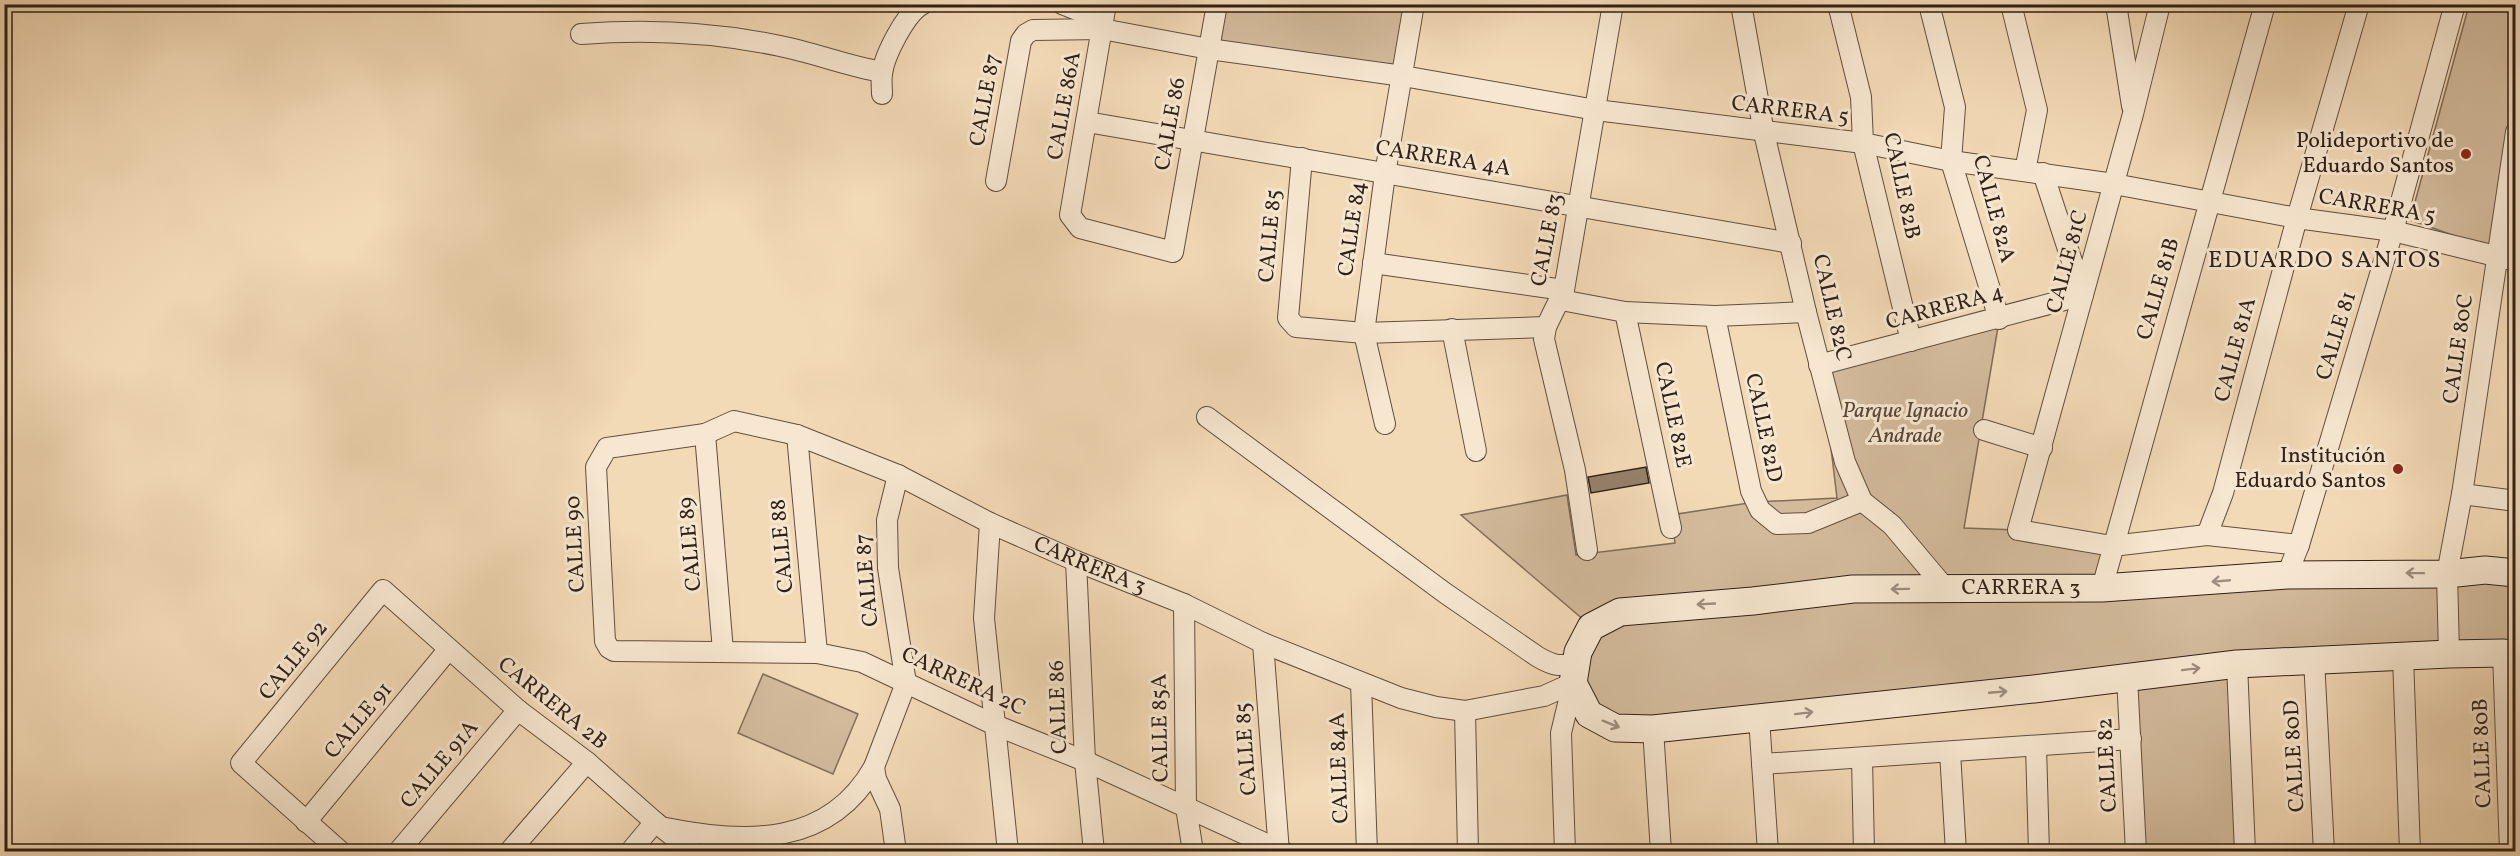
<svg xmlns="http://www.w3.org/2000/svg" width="2520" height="856" viewBox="0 0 2520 856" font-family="Vollkorn,serif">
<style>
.green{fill:#d2ba9b;stroke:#816d59;stroke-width:1.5}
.building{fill:#95816a;stroke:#302017;stroke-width:1.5}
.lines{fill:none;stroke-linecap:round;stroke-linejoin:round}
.minor-casing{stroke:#614e3f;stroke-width:22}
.secondary-casing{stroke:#302017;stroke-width:29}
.minor{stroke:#f7e7d0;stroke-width:20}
.secondary{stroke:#f7e7d0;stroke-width:27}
.oneway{stroke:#9d8d7d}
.poi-dot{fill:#8f2418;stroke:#f7e7d0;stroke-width:2}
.labels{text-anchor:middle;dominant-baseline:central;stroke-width:6;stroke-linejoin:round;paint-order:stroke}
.street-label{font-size:22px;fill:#302017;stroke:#f7e7d0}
.poi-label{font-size:22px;fill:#302017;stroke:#f7e7d0;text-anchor:end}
.park-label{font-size:22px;font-style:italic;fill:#584638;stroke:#f7e7d0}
.neighbourhood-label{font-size:24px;letter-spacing:1.5px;fill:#302017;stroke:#f7e7d0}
</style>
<rect width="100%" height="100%" fill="#f3dab6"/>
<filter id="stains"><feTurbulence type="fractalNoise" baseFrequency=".00333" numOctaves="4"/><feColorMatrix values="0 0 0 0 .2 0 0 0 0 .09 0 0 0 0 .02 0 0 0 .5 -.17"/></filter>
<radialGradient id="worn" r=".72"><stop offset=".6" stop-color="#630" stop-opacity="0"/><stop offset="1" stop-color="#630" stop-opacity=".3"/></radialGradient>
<path class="green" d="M1220,5H1412L1401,72L1212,47Z
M2469,5H2515V88L2489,248L2410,220Z
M1999,321L1964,528L2018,530L2112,546L2102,588L2515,573V656L2237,664L2245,851H2135L2127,677L1618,725L1575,683L1592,627L1461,515L1567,495L1576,555L1675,543L1671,515L1755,502L1837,498L1821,366Z
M763,674L858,714L833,774L738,733Z"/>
<path class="building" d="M1646,467L1649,483L1591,493L1588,477Z"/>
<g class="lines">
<defs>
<g id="minor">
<path d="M1062,4L1082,12L1102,29L1209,49L1403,76L1596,110L1863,143L1951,161L2114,184L2297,218L2393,231L2516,261"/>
<path d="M1106,4L1070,215L1080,228L1173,252L1217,4"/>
<path d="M1741,4L1764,133L1806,312L1845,462L1862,501L1892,525L1945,588"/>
<path d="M1838,4L1861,97L1863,143L1911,341"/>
<path d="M1929,4L1955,107L1951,161L1999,319"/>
<path d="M2011,4L2037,110L2025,171"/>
<path d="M2116,4L2132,106"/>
<path d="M2160,4L2133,114L2018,530L2112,546L2207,535L2299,545"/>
<path d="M581,34C648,29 714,32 780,46C815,53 847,66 882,72"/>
<path d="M882,94C882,87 881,80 882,74C884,56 906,12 923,4"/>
<path d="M1087,122L1791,243"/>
<path d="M1302,158L1288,318L1296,327L1364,333L1546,327"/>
<path d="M996,181L1021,41L1026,34L1033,30L1102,29"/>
<path d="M1373,263L1564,290"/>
<path d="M1561,300L1625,312L1715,316L1806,312"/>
<path d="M1625,312L1671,528"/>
<path d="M1715,316L1751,491L1760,510L1777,524L1808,523L1862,501"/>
<path d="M1452,329L1476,451"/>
<path d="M1819,365L2083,295L2043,173"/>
<path d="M1207,417L1445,593L1538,657C1552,665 1562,669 1577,660"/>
<path d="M1385,424L1364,333L1385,174L1414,4"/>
<path d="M1984,430L2042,448"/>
<path d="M705,434L723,651"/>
<path d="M797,435L817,653"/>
<path d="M2462,494L2516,501"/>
<path d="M990,523L984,618L1008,852"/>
<path d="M2207,535L2223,493L2297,218L2359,4"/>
<path d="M1587,550L1575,470L1544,339L1546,327L1564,290L1613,4"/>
<path d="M1076,561L1085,761L1094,852"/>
<path d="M2287,575L2299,545L2393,231L2455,4"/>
<path d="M2102,588L2265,4"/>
<path d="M1184,604L1186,807L1193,852"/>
<path d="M1263,643L1279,852"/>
<path d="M2503,653L2510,852"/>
<path d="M2449,654L2447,574L2462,494L2516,132"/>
<path d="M2403,657L2410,852"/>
<path d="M2314,659L2324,852"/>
<path d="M2237,664L2245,852"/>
<path d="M2127,677L2136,852"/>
<path d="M1361,683L1367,852"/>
<path d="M1465,711L1468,852"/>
<path d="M1759,718L1768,852"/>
<path d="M1653,729L1661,852"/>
<path d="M2036,746L2039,852"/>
<path d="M1950,752L1956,852"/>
<path d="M1862,758L1864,852"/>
<path d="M1762,764L2131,739"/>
<path d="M306,822L448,650"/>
<path d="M666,828C745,844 829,847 874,767"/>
<path d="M341,852L241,763L383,590L518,710L587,762L655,822L693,852"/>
<path d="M398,852L518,710"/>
<path d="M509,852L587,762"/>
<path d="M630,852L655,822"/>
<path d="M896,852L890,809L876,779L874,767L906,683L888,568L887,520L898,475"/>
<path id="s1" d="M1284,852L1085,761L995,725L862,662L817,653L614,651L609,648L605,641L596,467L607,448L705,434L734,421L797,435L898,475L990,523L1076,561L1184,604L1263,643L1401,698L1436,707L1465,711L1544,696L1573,683"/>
<path d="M1565,852L1561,733L1573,683"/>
</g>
<path id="secondary" d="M2516,573L2485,570L2447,574L2287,575L2102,588L1853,589L1753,601L1620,612L1591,627L1578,652L1573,683L1589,714L1615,728L1653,729L2034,689L2237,664L2449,654L2503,653L2516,656"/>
</defs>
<use href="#minor" class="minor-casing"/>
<use href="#secondary" class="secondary-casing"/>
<use href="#minor" class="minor"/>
<use href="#secondary" class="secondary"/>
</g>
<defs><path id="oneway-shaft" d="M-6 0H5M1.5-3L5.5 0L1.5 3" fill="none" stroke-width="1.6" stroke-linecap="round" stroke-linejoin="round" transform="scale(1.5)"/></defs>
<g class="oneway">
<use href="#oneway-shaft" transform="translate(2415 573) rotate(-179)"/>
<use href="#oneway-shaft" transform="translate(2221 581) rotate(175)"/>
<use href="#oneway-shaft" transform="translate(1900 589) rotate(179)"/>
<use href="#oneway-shaft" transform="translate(1706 604) rotate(177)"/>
<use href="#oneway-shaft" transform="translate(2191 669) rotate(-7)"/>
<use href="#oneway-shaft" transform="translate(1998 692) rotate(-5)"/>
<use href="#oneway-shaft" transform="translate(1804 713) rotate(-7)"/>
<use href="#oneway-shaft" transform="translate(1611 724) rotate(22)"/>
</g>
<g class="poi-dot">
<circle cx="2466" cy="154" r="6"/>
<circle cx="2398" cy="469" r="6"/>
</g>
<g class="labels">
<g class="street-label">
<text transform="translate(986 100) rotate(-80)">CALLE 87</text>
<text transform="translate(1065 106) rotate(-80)">CALLE 86A</text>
<text transform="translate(1790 111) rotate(7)">CARRERA 5</text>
<text transform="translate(1171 124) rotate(-80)">CALLE 86</text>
<text transform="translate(1443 159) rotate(9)">CARRERA 4A</text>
<text transform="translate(1901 186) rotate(78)">CALLE 82B</text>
<text transform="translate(2377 207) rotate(10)">CARRERA 5</text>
<text transform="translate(1993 209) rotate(75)">CALLE 82A</text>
<text transform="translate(1353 229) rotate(-82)">CALLE 84</text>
<text transform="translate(1271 236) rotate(-85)">CALLE 85</text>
<text transform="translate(1548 240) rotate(-79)">CALLE 83</text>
<text transform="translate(2068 262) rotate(-75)">CALLE 81C</text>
<text transform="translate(2159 289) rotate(-74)">CALLE 81B</text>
<text transform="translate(1831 308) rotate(77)">CALLE 82C</text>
<text transform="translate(1945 308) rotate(-15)">CARRERA 4</text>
<text transform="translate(2337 336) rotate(-73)">CALLE 81</text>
<text transform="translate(2459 349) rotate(-82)">CALLE 80C</text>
<text transform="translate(2236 350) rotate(-75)">CALLE 81A</text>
<text transform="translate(1672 415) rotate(78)">CALLE 82E</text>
<text transform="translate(1763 428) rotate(78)">CALLE 82D</text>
<text transform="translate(576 544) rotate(-93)">CALLE 90</text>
<text transform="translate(691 544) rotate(-95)">CALLE 89</text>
<text transform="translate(783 546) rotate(-95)">CALLE 88</text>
<text stroke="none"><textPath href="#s1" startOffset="1438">CARRERA 3</textPath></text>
<text transform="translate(868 580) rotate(-95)">CALLE 87</text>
<text x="2021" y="588">CARRERA 3</text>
<text transform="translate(294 661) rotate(-51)">CALLE 92</text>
<text transform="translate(963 682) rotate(25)">CARRERA 2C</text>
<text transform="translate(552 704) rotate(39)">CARRERA 2B</text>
<text transform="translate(1059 707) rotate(-92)">CALLE 86</text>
<text transform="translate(359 721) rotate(-50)">CALLE 91</text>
<text transform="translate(1161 728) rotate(-91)">CALLE 85A</text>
<text transform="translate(1247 749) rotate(-94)">CALLE 85</text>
<text transform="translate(2483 753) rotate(-92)">CALLE 80B</text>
<text transform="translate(2295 756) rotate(-93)">CALLE 80D</text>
<text transform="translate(440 765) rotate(-50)">CALLE 91A</text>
<text transform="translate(2108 765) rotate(-93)">CALLE 82</text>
<text transform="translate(1340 768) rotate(-92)">CALLE 84A</text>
</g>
<g class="poi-label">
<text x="2454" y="141">Polideportivo de<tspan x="2454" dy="25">Eduardo Santos</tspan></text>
<text x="2386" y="456">Institución<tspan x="2386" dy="25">Eduardo Santos</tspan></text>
</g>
<g class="park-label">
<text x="1905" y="411">Parque Ignacio<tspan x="1905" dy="25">Andrade</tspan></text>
</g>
<g class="neighbourhood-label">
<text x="2325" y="261">EDUARDO SANTOS</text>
</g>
</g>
<rect width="2520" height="856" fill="none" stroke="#f3dab6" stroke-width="24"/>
<rect x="6" y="6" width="2508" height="844" fill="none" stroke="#302017" stroke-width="3"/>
<rect x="12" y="12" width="2496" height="832" fill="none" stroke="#302017" stroke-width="1.5"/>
<rect width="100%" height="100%" filter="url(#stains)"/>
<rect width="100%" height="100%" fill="url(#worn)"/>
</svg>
